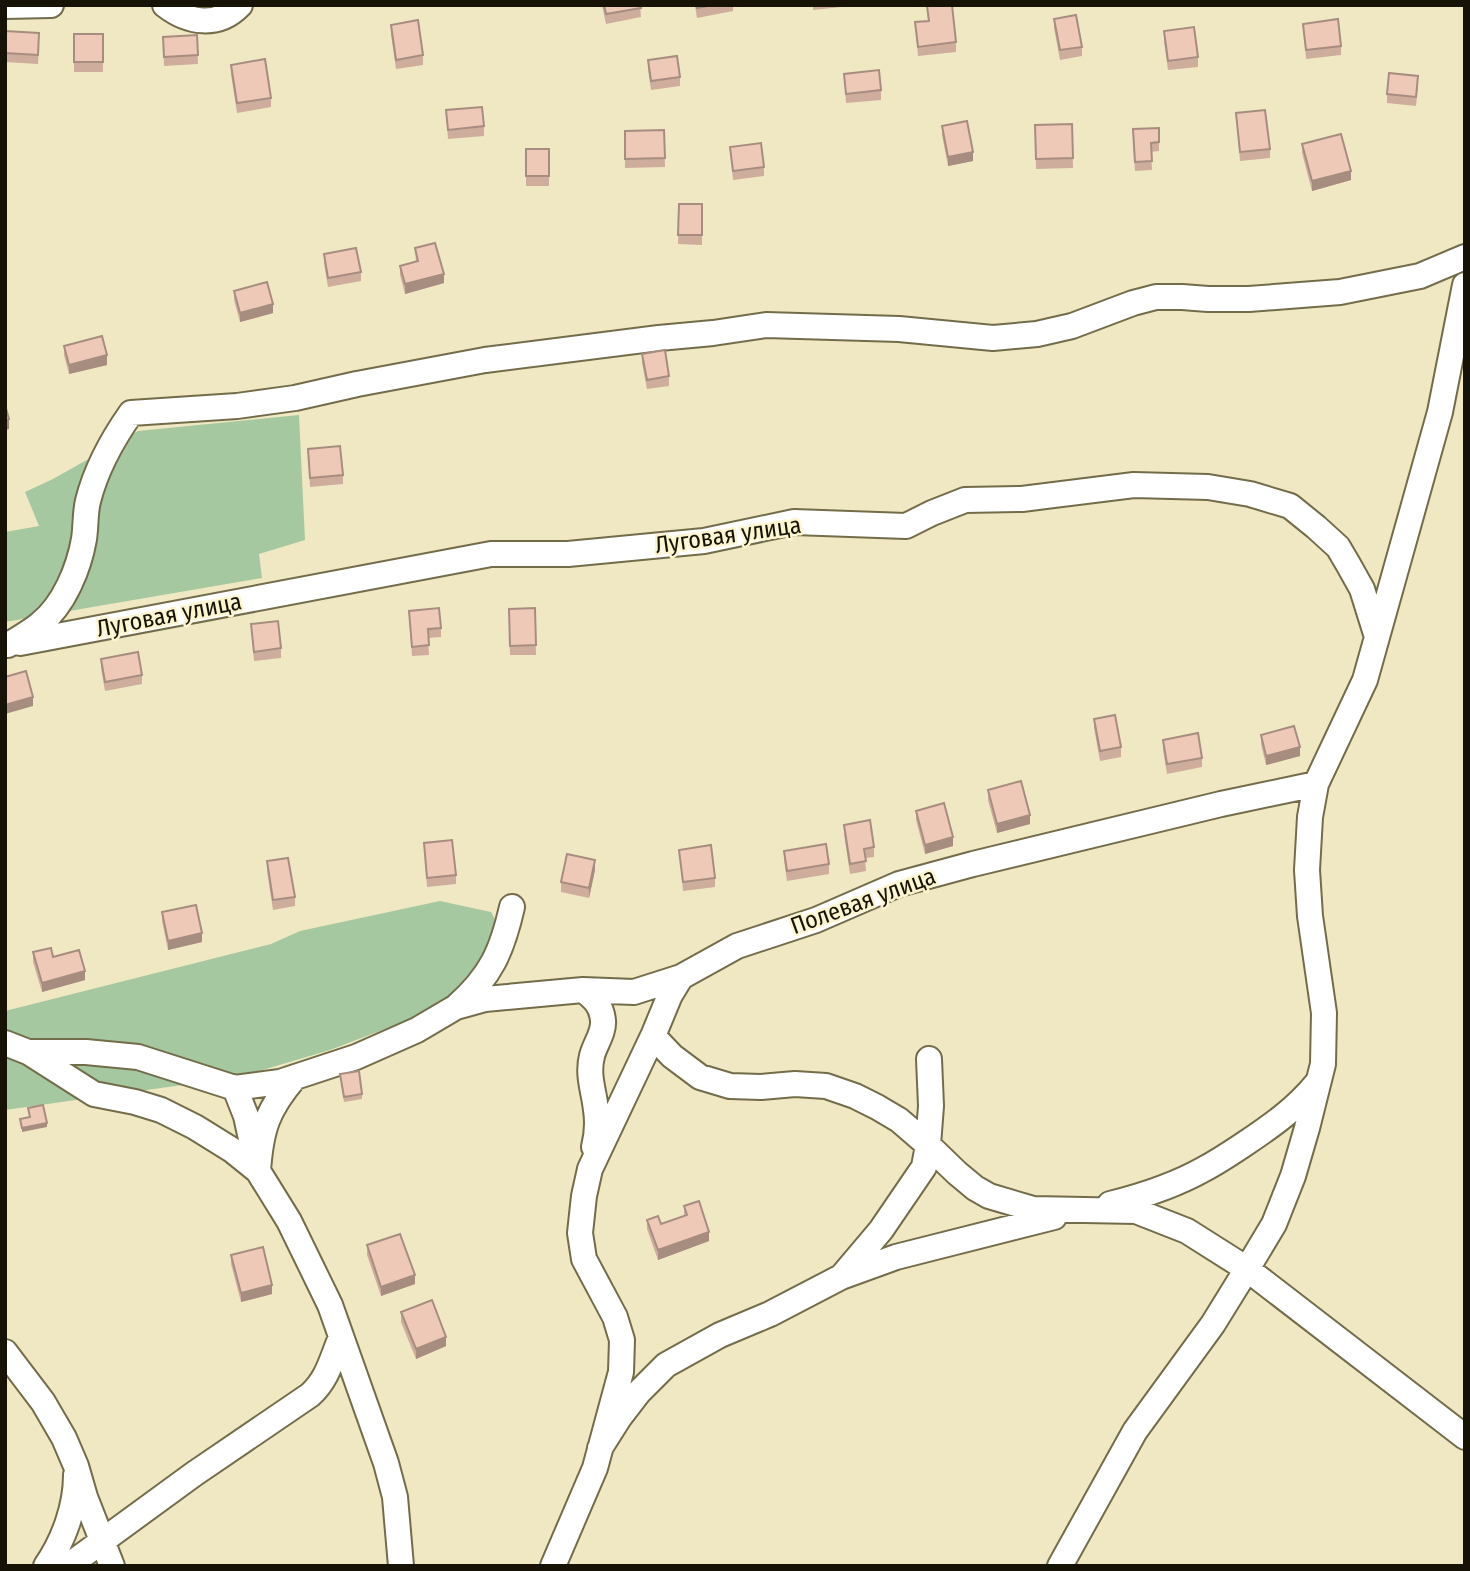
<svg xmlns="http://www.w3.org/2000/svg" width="1470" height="1571" viewBox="0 0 1470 1571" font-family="'Fira Sans Condensed',sans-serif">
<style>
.green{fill:#a6c8a0}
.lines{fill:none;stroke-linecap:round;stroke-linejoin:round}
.minor-casing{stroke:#736c4b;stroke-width:28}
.minor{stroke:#fff;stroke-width:24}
.wall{fill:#cead9d}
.shaded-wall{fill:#a78d80}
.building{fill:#efc9b7;stroke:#a78d80;stroke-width:2}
.labels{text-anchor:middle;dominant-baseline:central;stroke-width:5;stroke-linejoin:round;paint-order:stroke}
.street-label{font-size:24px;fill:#161306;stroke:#fdf5cf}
</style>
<rect width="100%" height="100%" fill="#f0e8c3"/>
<path class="green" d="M299,415L305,540L259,554L262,578L5,622V532L39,526L25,492L53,479L138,431Z
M440,901L491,912L498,925L478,970L459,990L439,1004L406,1021L330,1050L239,1077L5,1110V1011L271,944L300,931Z"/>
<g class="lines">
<defs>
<path id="minor" d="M165,5C188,23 218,28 240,5
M5,6L51,5
M20,643L491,554H568L704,541L794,522L906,526L932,513L965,500L1022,499L1134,485L1208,487L1250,494L1290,506L1316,527L1338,547L1348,564L1362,589L1377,637
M8,645C19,638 31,632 40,624C64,605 79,568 84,539C86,526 85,513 88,501C96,469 112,440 131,413L237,406L295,398L357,384L485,360L659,338L713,333L766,325L899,329L993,338L1037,334L1072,326L1133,303L1156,297H1182L1208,299H1249L1340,292L1420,276L1465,257
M583,990C594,998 602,1006 603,1021C604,1033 595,1044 592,1056C587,1075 594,1091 596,1110C598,1123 597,1135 594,1147
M457,1006C491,976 502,951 512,907
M653,1036L672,1056L700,1077L730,1086L761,1087L795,1084L826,1086L855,1096L877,1107L899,1120L928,1145L957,1173L975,1188L989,1196L1033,1209L1136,1211L1187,1231L1247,1269L1465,1437
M5,1043L28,1052H86L138,1057L235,1088L280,1082L356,1057L417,1030L456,1007L485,999L583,990L634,992L681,977L737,946L816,920L899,884L973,864L1221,804L1316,784
M28,1052L94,1094L135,1102L161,1110L195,1127L232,1150L258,1171C261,1129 267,1110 295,1077
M235,1088L246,1116L258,1171L289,1221L330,1305L386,1463L395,1497L401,1566
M1110,1204C1143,1196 1176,1185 1206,1168C1219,1161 1231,1153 1243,1145C1270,1127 1296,1109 1317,1083
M843,1275L881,1230L924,1167L928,1145L931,1106L929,1059
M5,1352L43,1402L64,1438L76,1466L85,1497L112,1566
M600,1448L619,1418L639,1392L666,1365L720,1335L770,1314L841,1277L896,1257L1054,1217
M46,1566C64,1540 76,1506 76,1475
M68,1566L194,1474L310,1395C328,1379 332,1358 341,1337
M553,1566L595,1468L621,1372L622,1340L615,1317L584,1259L580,1233L584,1196L590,1169L653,1036L670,995L681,977
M1060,1566L1135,1431L1213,1324L1247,1269L1274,1224L1293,1176L1307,1128L1323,1064L1324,1013L1310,916L1307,870L1310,817L1316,784L1365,680L1440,412L1465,285"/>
</defs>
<use href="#minor" class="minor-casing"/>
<use href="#minor" class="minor"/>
</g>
<path class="wall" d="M602,5H640L641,17L606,24Z
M695,5H733V11L697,18Z
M813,5H851V6L813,10Z
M927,6L956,42V52L918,56L915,22L928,21Z
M1054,19L1082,47V56L1060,60L1054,28Z
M1303,24L1341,46V55L1306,59Z
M391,25L423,55V65L396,69L391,34Z
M5,31L39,42L38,64L5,62Z
M1164,31L1198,57V67L1168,70L1164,41Z
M74,34H103V72H74Z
M197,35L198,64L164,66L163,37Z
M648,60L680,77V86L651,90L648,69Z
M231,65L271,98V107L237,113L231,74Z
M844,74L881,90V100L846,103Z
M1418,85L1416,106L1387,103V94Z
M446,110L484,126V136L448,139Z
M1236,113L1270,149V158L1240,161Z
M1072,124L1073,168L1036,169L1035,125Z
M942,126L973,161L948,166L942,135Z
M1159,128V151L1151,152L1152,170L1135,171L1133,139Z
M664,130L665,167L625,168V131Z
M1302,144L1351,180L1312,191L1302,153Z
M730,147L764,167V176L733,180Z
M526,149H549V186H526Z
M679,204H702V245L678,244Z
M415,248L444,283L405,294L400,275V266L416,262Z
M324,254L361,272V281L328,287L324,263Z
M234,291L273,313L240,322L234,300Z
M64,346L107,365L69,374L64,355Z
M642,354L669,376V386L647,389L642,363Z
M308,449L343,475V484L310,487Z
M535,608L536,655H510L509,609Z
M409,611L441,628V637L428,638L429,655L412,656Z
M251,624L281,648V658L254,661Z
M101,659L142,675V684L105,691L101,668Z
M1094,719L1121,747V757L1100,761L1094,728Z
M1261,735L1300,756L1266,765L1261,744Z
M1163,740L1202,758V767L1167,774L1163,750Z
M988,790L1030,824L997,833L988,800Z
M916,811L953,846L925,854L916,820Z
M844,825L874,847V857L865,858L866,871L850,874L844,834Z
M424,843L456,875V884L427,887Z
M679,850L715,878V887L683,891Z
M784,851L829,864V874L787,881L784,860Z
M267,861L295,897V906L273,910L267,871Z
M595,870L589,898L561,892V882Z
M162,912L202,942L168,950L162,921Z
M33,952L53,957L85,980L42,992L33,962Z
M340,1074L362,1094V1099L344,1102Z
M684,1206L709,1241L658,1260L647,1229V1220L661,1224L684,1216Z
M367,1245L415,1284L381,1296L367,1255Z
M231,1255L272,1294L241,1302L231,1264Z
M401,1312L446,1346L416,1359L401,1322Z"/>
<path class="shaded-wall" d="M973,152V161L948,166V157Z
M1351,171V180L1312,191V181Z
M444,274V283L405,294V284Z
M273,304V313L240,322V313Z
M107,355V365L69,374V365Z
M9,419V429L5,430V421Z
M33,697V706L5,714V705Z
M1300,747V756L1266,765V756Z
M1030,815V824L997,833V824Z
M953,837V846L925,854V845Z
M595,860V870L589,898V888Z
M202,933V942L168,950V941Z
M85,971V980L42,992V983Z
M47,1123V1127L22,1132V1128Z
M709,1232V1241L658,1260V1250Z
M415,1275V1284L381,1296V1287Z
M272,1285V1294L241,1302V1293Z
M446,1337V1346L416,1359V1349Z"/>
<path class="building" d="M604,5H640L641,8L606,14Z
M696,5H713L697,8Z
M938,5H952L956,42L918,47L915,22L929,21L927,6Z
M1076,15L1082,47L1060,50L1054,19Z
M1338,19L1341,46L1306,50L1303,24Z
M418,20L423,55L396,60L391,25Z
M1194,27L1198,57L1168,61L1164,31Z
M5,31L39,33L38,55L5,53Z
M74,34H103V62H74Z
M197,35L198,55L164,57L163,37Z
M677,56L680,77L651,81L648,60Z
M265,59L271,98L237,103L231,65Z
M879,70L881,90L846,94L844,74Z
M1389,73L1418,76L1416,97L1387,94Z
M482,107L484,126L448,130L446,110Z
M1265,110L1270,149L1240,152L1236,113Z
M967,121L973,152L948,157L942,126Z
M1072,124L1073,158L1036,159L1035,125Z
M1159,128V142L1151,143L1152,161L1135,162L1133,129Z
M664,130L665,158L625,159V131Z
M1341,134L1351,171L1312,181L1302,144Z
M761,143L764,167L733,171L730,147Z
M526,149H549V176H526Z
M679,204H702V235H678Z
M435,243L444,274L405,284L400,266L418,261L415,248Z
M356,248L361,272L328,278L324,254Z
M267,282L273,304L240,313L234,291Z
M102,336L107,355L69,365L64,346Z
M665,350L669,376L647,380L642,354Z
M5,405L9,419L5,421Z
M340,446L343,475L310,478L308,449Z
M439,608L441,628L428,629L429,645L412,647L409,611Z
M535,608L536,645L510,646L509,609Z
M278,621L281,648L254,652L251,624Z
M138,652L142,675L105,682L101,659Z
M26,671L33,697L5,705V677Z
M1115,715L1121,747L1100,751L1094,719Z
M1294,726L1300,747L1266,756L1261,735Z
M1198,733L1202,758L1167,764L1163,740Z
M1021,781L1030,815L997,824L988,790Z
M944,803L953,837L925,845L916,811Z
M870,820L874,847L864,849L866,861L850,864L844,825Z
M452,840L456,875L427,878L424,843Z
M826,844L829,864L787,871L784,851Z
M711,845L715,878L683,882L679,850Z
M567,854L595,860L589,888L561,882Z
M288,858L295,897L273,900L267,861Z
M196,905L202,933L168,941L162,912Z
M51,948L53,957L79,950L85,971L42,983L33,952Z
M359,1071L362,1094L344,1097L340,1074Z
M43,1105L47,1123L22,1128L20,1119L30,1117L28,1108Z
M699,1201L709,1232L658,1250L647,1220L658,1216L661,1224L687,1215L684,1206Z
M400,1234L415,1275L381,1287L367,1245Z
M263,1247L272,1285L241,1293L231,1255Z
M432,1300L446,1337L416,1349L401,1312Z"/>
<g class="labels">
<g class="street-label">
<text transform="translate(728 535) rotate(-8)">Луговая улица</text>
<text transform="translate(169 615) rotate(-11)">Луговая улица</text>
<text transform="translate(863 901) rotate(-20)">Полевая улица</text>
</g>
</g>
<rect width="1470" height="1571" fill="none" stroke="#161306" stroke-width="14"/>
</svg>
